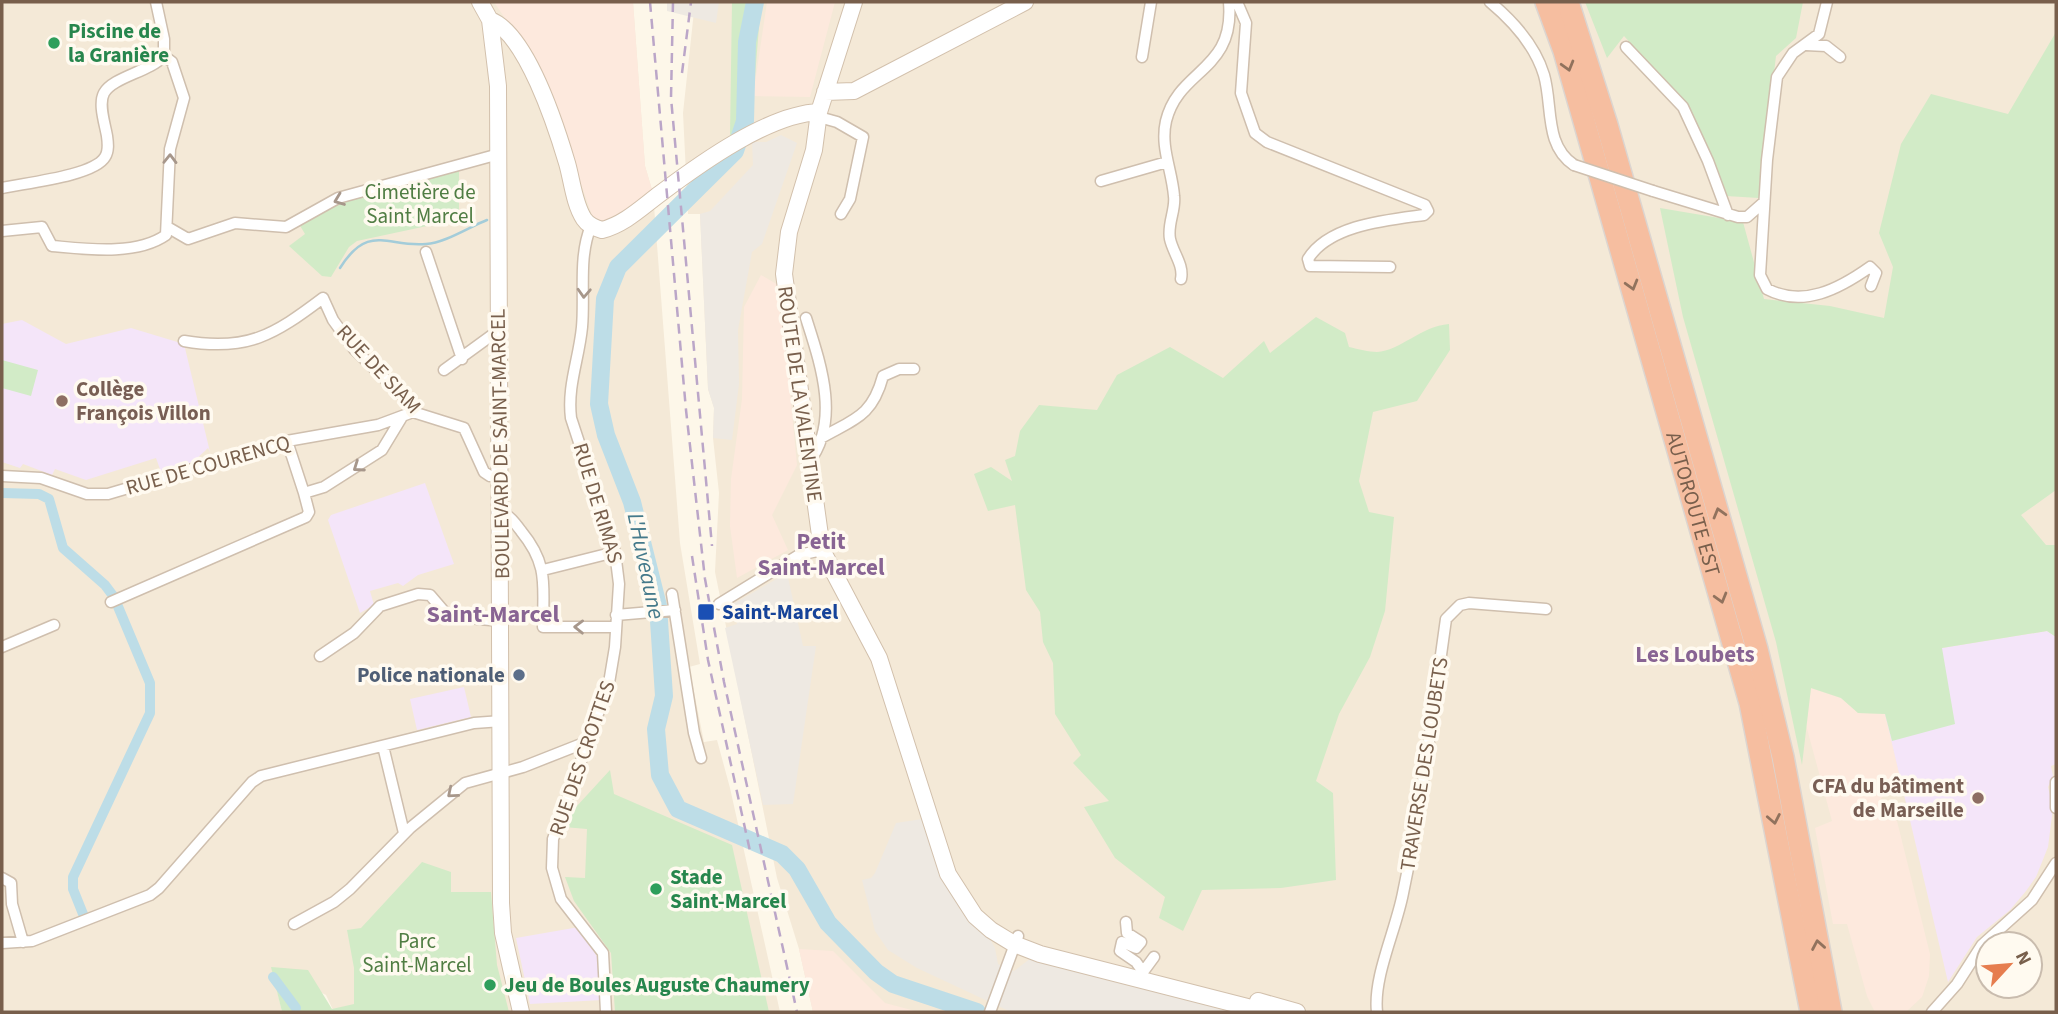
<svg xmlns="http://www.w3.org/2000/svg" width="2058" height="1014" viewBox="0 0 2058 1014" font-family="'Source Sans 3',sans-serif">
<style>
.residential{fill:#f4e9d7;fill-rule:evenodd}
.commercial{fill:#fde9dd}
.industrial{fill:#eee9e2}
.education{fill:#f4e5f9}
.green{fill:#d2ebc7}
.lines{fill:none;stroke-linecap:round;stroke-linejoin:round}
.stream{stroke:#a3ccd9;stroke-width:2.5}
.canal{stroke:#bddde7;stroke-width:10}
.river{stroke:#bddde7;stroke-width:18}
.street-casing{stroke:#cfbfae;stroke-width:13}
.secondary-casing{stroke:#d2c0ac;stroke-width:18}
.highway-casing{stroke:#dcd5d0;stroke-width:24}
.street{stroke:#fff;stroke-width:10}
.secondary{stroke:#fff;stroke-width:16}
.highway{stroke:#f6bea0;stroke-width:21}
.rail{stroke:#bba6c8;stroke-width:2.5;stroke-dasharray:10 7;stroke-linecap:butt}
.street-bridge-casing{stroke:#cfbfae;stroke-width:13;stroke-linecap:butt}
.street-bridge{stroke:#fff;stroke-width:10}
.oneway{stroke:#91725d}
.oneway2{stroke:#a7978b}
.leisure-dot{fill:#2e9e5b;stroke:#fffaf0;stroke-width:2.5}
.education-dot{fill:#8d6e63;stroke:#fffaf0;stroke-width:2.5}
.transit-dot{fill:#1a4fb4;stroke:#fffaf0;stroke-width:2.5}
.service-dot{fill:#5c6f8a;stroke:#fffaf0;stroke-width:2.5}
.labels{text-anchor:middle;dominant-baseline:central;stroke-width:7;stroke-linejoin:round;paint-order:stroke}
.leisure-label{font-size:21px;font-weight:bold;fill:#27864d;stroke:#fffaf0;text-anchor:start}
.park-label{font-size:21px;fill:#507d43;stroke:#fffaf0}
.street-label{font-size:21px;fill:#785f4c;stroke:#fffaf0}
.education-label{font-size:21px;font-weight:bold;fill:#785e54;stroke:#fffaf0;text-anchor:start}
.transit-label{font-size:21px;font-weight:bold;fill:#164399;stroke:#fffaf0;text-anchor:start}
.service-label{font-size:21px;font-weight:bold;fill:#4e5e75;stroke:#fffaf0;text-anchor:end}
.neighbourhood-label{font-size:23px;font-weight:bold;fill:#886493;stroke:#fffaf0}
.water-label{font-size:23px;font-style:italic;fill:#457a8b;stroke:#fffaf0}
.quarter-label{font-size:24px;font-weight:bold;fill:#886493;stroke:#fffaf0}
</style>
<rect width="100%" height="100%" fill="#fdf7e9"/>
<path class="residential" d="M2,2H633L645,166L653,193L680,543L700,664L689,667L704,742L717,740L730,788L780,1012H334L326,995L272,968L282,1012H2Z
M695,2H2056V1012H813L799,949L777,878L715,572L719,493L713,438L714,408L708,389L700,214H688L683,113ZM1988,944H2030V986H1988Z"/>
<path class="commercial" d="M494,2H633L645,166L653,193L617,217L602,221L593,218L542,73Z
M767,2H835L810,97L753,96Z
M761,275L780,286L797,465L772,515L788,550L737,578L730,526L731,479L742,399L744,307Z
M1811,688L1841,698L1858,713L1885,714L1900,776L1890,778V786L1878,803L1880,811H1887L1897,821L1930,954L1929,976L1922,997L1906,1012H1875L1867,996L1847,924H1833L1815,828L1832,821L1806,725Z
M799,949L833,951L885,1003L919,1012H813Z"/>
<path class="industrial" d="M667,2H719L716,23L667,11Z
M781,135L797,143L762,244L752,252L738,330L739,384L732,440L713,438L714,408L708,389L700,214L710,211L753,165L752,142H766Z
M787,573L803,646H816L793,804L763,805L725,628L737,624L733,604Z
M922,819L995,948L998,964L1014,971L1031,958L1250,1012H1011L917,968L888,950L875,931L862,880L871,878L875,873L896,823Z"/>
<path class="education" d="M22,320L66,344L131,328L184,344L210,452L208,448L193,462L161,472L156,458L86,480L55,469L52,475L23,464L20,468L2,462V324Z
M425,483L454,564L418,575L403,586L398,583L370,591L374,605L360,613L328,520L331,515Z
M1863,620L1942,648L2047,631L2056,637V764L2051,766L2053,776L2048,787L2053,808L2048,847L2036,877L2026,891L2010,910L1977,937L1948,982Z
M464,687L471,717L417,730L410,699Z
M579,927L599,960L602,1000L530,1004L516,938Z"/>
<path class="green" d="M732,2H761L751,126L730,135Z
M1585,2H1803L1796,38L1776,56L1759,198L1726,196L1684,101L1624,36L1607,58Z
M2056,32V490L2021,515L2046,545H2056V637L2047,631L1942,648L1955,724L1892,741L1885,714L1858,713L1841,698L1811,688L1802,765L1776,642L1683,317L1660,208L1743,222L1764,299L1830,306L1884,318L1893,267L1879,233L1901,144L1931,94L2008,114Z
M459,169V212L427,226L357,241L349,247L331,277L322,276L289,246L305,234L299,224L336,203Z
M1316,317L1345,333L1349,347C1358,349 1369,352 1377,352C1400,351 1421,326 1449,324L1450,350L1417,401L1373,412L1359,481L1369,512L1394,517L1385,611L1370,657L1339,714L1316,781L1333,793L1336,880L1281,888L1202,890L1183,931L1159,918L1165,897L1115,858L1084,807L1109,801L1073,763L1081,755L1055,714L1053,663L1043,642L1040,612L1026,590L1015,505L988,511L974,474L991,467L1012,481L1005,460L1015,456L1020,431L1039,405L1097,410L1117,375L1170,347L1223,378L1264,341L1270,353Z
M2,360L38,370L31,396L2,388Z
M610,770L614,794L732,845L769,1012H615L611,953L574,901L565,877L585,878L587,829L564,827L565,819Z
M422,862L451,872V892H491L497,965L509,1012H282L271,967L308,970L332,1009L354,1004V968L347,930L361,928Z"/>
<g class="lines">
<path class="stream" d="M340,268C369,222 388,248 426,244C445,243 469,227 487,220"/>
<path class="canal" d="M2,493L39,494L49,499L63,548L105,585L114,597L150,683V713L73,877V889L85,919
M273,977L296,1008"/>
<path class="river" d="M755,2L747,42L745,121L735,151L618,267L605,299L599,404L606,435L632,502L658,606L664,696L656,729L660,775L678,809L782,854L797,869L828,923L876,972L893,984L977,1012"/>
<defs>
<path id="street" d="M1237,2L1246,23L1241,93L1255,133L1267,142L1425,205L1428,211L1424,215C1387,220 1329,225 1308,259L1310,266L1390,267
M1490,2C1514,22 1535,45 1544,75C1553,106 1544,145 1574,165
M1827,2L1819,34L1793,53L1777,77L1767,160L1760,275L1767,289C1803,308 1839,289 1870,267L1876,273L1871,286
M1806,45L1826,46L1840,57
M1626,47L1683,107L1708,161L1728,215
M1142,57L1151,2
M819,117L837,122L863,137L850,199L841,214
M1101,181L1167,162
M2,188C24,183 94,176 105,157C109,151 108,143 107,136C105,124 98,104 104,93C113,77 149,72 164,56V39L156,2
M1653,191L1738,217H1747L1764,202
M591,226C578,257 585,294 582,327C579,359 567,386 571,418L615,552L619,584L615,647L609,683L553,839L552,868L561,899L603,953L606,1012
M169,228L188,239L235,223L286,227L338,198L499,154
M2,231L42,227L52,246C86,249 136,256 166,235L170,149L184,98L172,62L164,56
M426,252L462,359
M1181,279C1184,265 1173,253 1170,239C1167,224 1176,210 1174,196C1172,170 1160,147 1166,121C1179,68 1235,72 1229,2
M806,318C820,362 841,421 809,462
M184,341C247,352 274,335 323,298L333,320L354,349L403,396L413,412L464,428L484,472L490,476H501
M444,370L499,330
M821,438C854,419 872,417 883,376L899,369H914
M287,441L304,493L324,487L382,450L402,417
M2,476L41,478L87,494H108L287,441L378,425L413,412
M501,512C510,516 515,523 521,531C549,565 543,585 543,627H615
M543,570L603,555
M672,594L694,733L701,758
M111,602L306,517L309,512L304,493
M719,604L799,555L822,550
M616,615L675,610
M2,647L54,625
M320,656L354,633L380,606L418,594L430,595L448,616L501,621
M383,746L404,833
M2056,782V808
M2,878L11,883L12,904L23,942
M1126,922L1127,933L1141,942L1136,948L1122,942L1120,951L1136,962L1143,972L1154,957
M294,924L334,902L350,889L410,828L465,783L523,767L589,741
M2,943L32,941L150,895L159,888L252,782L261,776L474,723L502,721
M990,1012L1018,936
M1377,1012C1373,977 1396,930 1403,893C1422,803 1433,711 1446,619L1460,605L1469,603L1546,609
M1932,1012L1957,984L1982,945L2032,900L2056,863"/>
<path id="secondary" d="M480,2L490,20L498,86L501,903L503,933L521,1012
M854,2L819,112L814,150L789,232L784,274L822,550L879,658L948,874L975,916L991,930L1014,944L1040,954L1267,1012
M490,20C526,33 556,126 567,163C572,180 574,204 584,219C588,225 595,228 602,230C625,224 642,207 661,193C701,163 769,114 819,112
M825,92L854,91L1025,2
M1258,1001L1297,1012"/>
<g id="highway">
<path id="s1" d="M1546,2L1564,51L1750,703L1811,1012"/>
<path d="M1568,2L1607,125L1757,649L1783,757L1831,1012"/>
</g>
</defs>
<use href="#street" class="street-casing"/>
<use href="#secondary" class="secondary-casing"/>
<use href="#highway" class="highway-casing"/>
<use href="#street" class="street"/>
<use href="#secondary" class="secondary"/>
<use href="#highway" class="highway"/>
<path class="rail" d="M650,2L686,410L705,579L724,682L797,1012
M673,2L671,98L712,546
M682,73L691,2
M692,556L708,660L750,851"/>
<defs>
<path id="street-bridge" d="M1574,165L1653,191"/>
</defs>
<use href="#street-bridge" class="street-bridge-casing"/>
<use href="#street-bridge" class="street-bridge"/>
</g>
<defs><path id="oneway-chevron" d="M-2-3.5L2.5 0L-2 3.5" fill="none" stroke-width="1.6" stroke-linecap="round" stroke-linejoin="round" transform="scale(1.75)"/></defs>
<g class="oneway">
<use href="#oneway-chevron" transform="translate(1568 66) rotate(74)"/>
<use href="#oneway-chevron" transform="translate(1632 285) rotate(74)"/>
<use href="#oneway-chevron" transform="translate(1719 513) rotate(-106)"/>
<use href="#oneway-chevron" transform="translate(1721 598) rotate(74)"/>
<use href="#oneway-chevron" transform="translate(1774 819) rotate(79)"/>
<use href="#oneway-chevron" transform="translate(1818 945) rotate(-100)"/>
</g>
<g class="oneway2">
<use href="#oneway-chevron" transform="translate(170 159) rotate(-89)"/>
<use href="#oneway-chevron" transform="translate(339 200) rotate(159)"/>
<use href="#oneway-chevron" transform="translate(584 293) rotate(93)"/>
<use href="#oneway-chevron" transform="translate(358 467) rotate(145)"/>
<use href="#oneway-chevron" transform="translate(579 627) rotate(-179)"/>
<use href="#oneway-chevron" transform="translate(452 793) rotate(140)"/>
</g>
<g class="leisure-dot">
<circle cx="54" cy="43" r="7"/>
<circle cx="656" cy="889" r="7"/>
<circle cx="490" cy="985" r="7"/>
</g>
<g class="education-dot">
<circle cx="62" cy="401" r="7"/>
<circle cx="1978" cy="798" r="7"/>
</g>
<rect class="transit-dot" x="697" y="603" width="18" height="18" rx="3.5"/>
<circle class="service-dot" cx="519" cy="675" r="7"/>
<g class="labels">
<g class="leisure-label">
<text x="68" y="31">Piscine de<tspan x="68" dy="24">la Granière</tspan></text>
<text x="670" y="877">Stade<tspan x="670" dy="24">Saint-Marcel</tspan></text>
<text x="504" y="985">Jeu de Boules Auguste Chaumery</text>
</g>
<g class="park-label">
<text x="420" y="192">Cimetière de<tspan x="420" dy="24">Saint Marcel</tspan></text>
<text x="417" y="941">Parc<tspan x="417" dy="24">Saint-Marcel</tspan></text>
</g>
<g class="street-label">
<text transform="translate(379 369) rotate(47)">RUE DE SIAM</text>
<text transform="translate(800 394) rotate(82)">ROUTE DE LA VALENTINE</text>
<text transform="translate(500 444) rotate(-91)">BOULEVARD DE SAINT-MARCEL</text>
<text transform="translate(208 465) rotate(-16)">RUE DE COURENCQ</text>
<text transform="translate(598 503) rotate(73)">RUE DE RIMAS</text>
<text stroke="none"><textPath href="#s1" startOffset="523">AUTOROUTE EST</textPath></text>
<text transform="translate(582 758) rotate(-71)">RUE DES CROTTES</text>
<text transform="translate(1424 764) rotate(-81)">TRAVERSE DES LOUBETS</text>
</g>
<g class="education-label">
<text x="76" y="389">Collège<tspan x="76" dy="24">François Villon</tspan></text>
<text x="1964" y="786" text-anchor="end">CFA du bâtiment<tspan x="1964" dy="24">de Marseille</tspan></text>
</g>
<g class="transit-label">
<text x="722" y="612">Saint-Marcel</text>
</g>
<g class="service-label">
<text x="505" y="675">Police nationale</text>
</g>
<g class="neighbourhood-label">
<text x="821" y="541">Petit<tspan x="821" dy="26">Saint-Marcel</tspan></text>
<text x="1695" y="654">Les Loubets</text>
</g>
<g class="water-label">
<text transform="translate(646 566) rotate(78)">L'Huveaune</text>
</g>
<g class="quarter-label">
<text x="493" y="614">Saint-Marcel</text>
</g>
</g>
<rect width="2058" height="1014" fill="none" stroke="#785f4c" stroke-width="7"/>
<g transform="translate(2009 965) rotate(64)"><circle r="33" fill="#fffaf0" stroke="#c9bcae" stroke-width="2"/>
<path d="M0-5L12 26L0 18L-12 26Z" fill="#e67d4f"/>
<text y="-10" font-size="19" font-weight="bold" text-anchor="middle" fill="#785f4c">N</text>
</g>
</svg>
